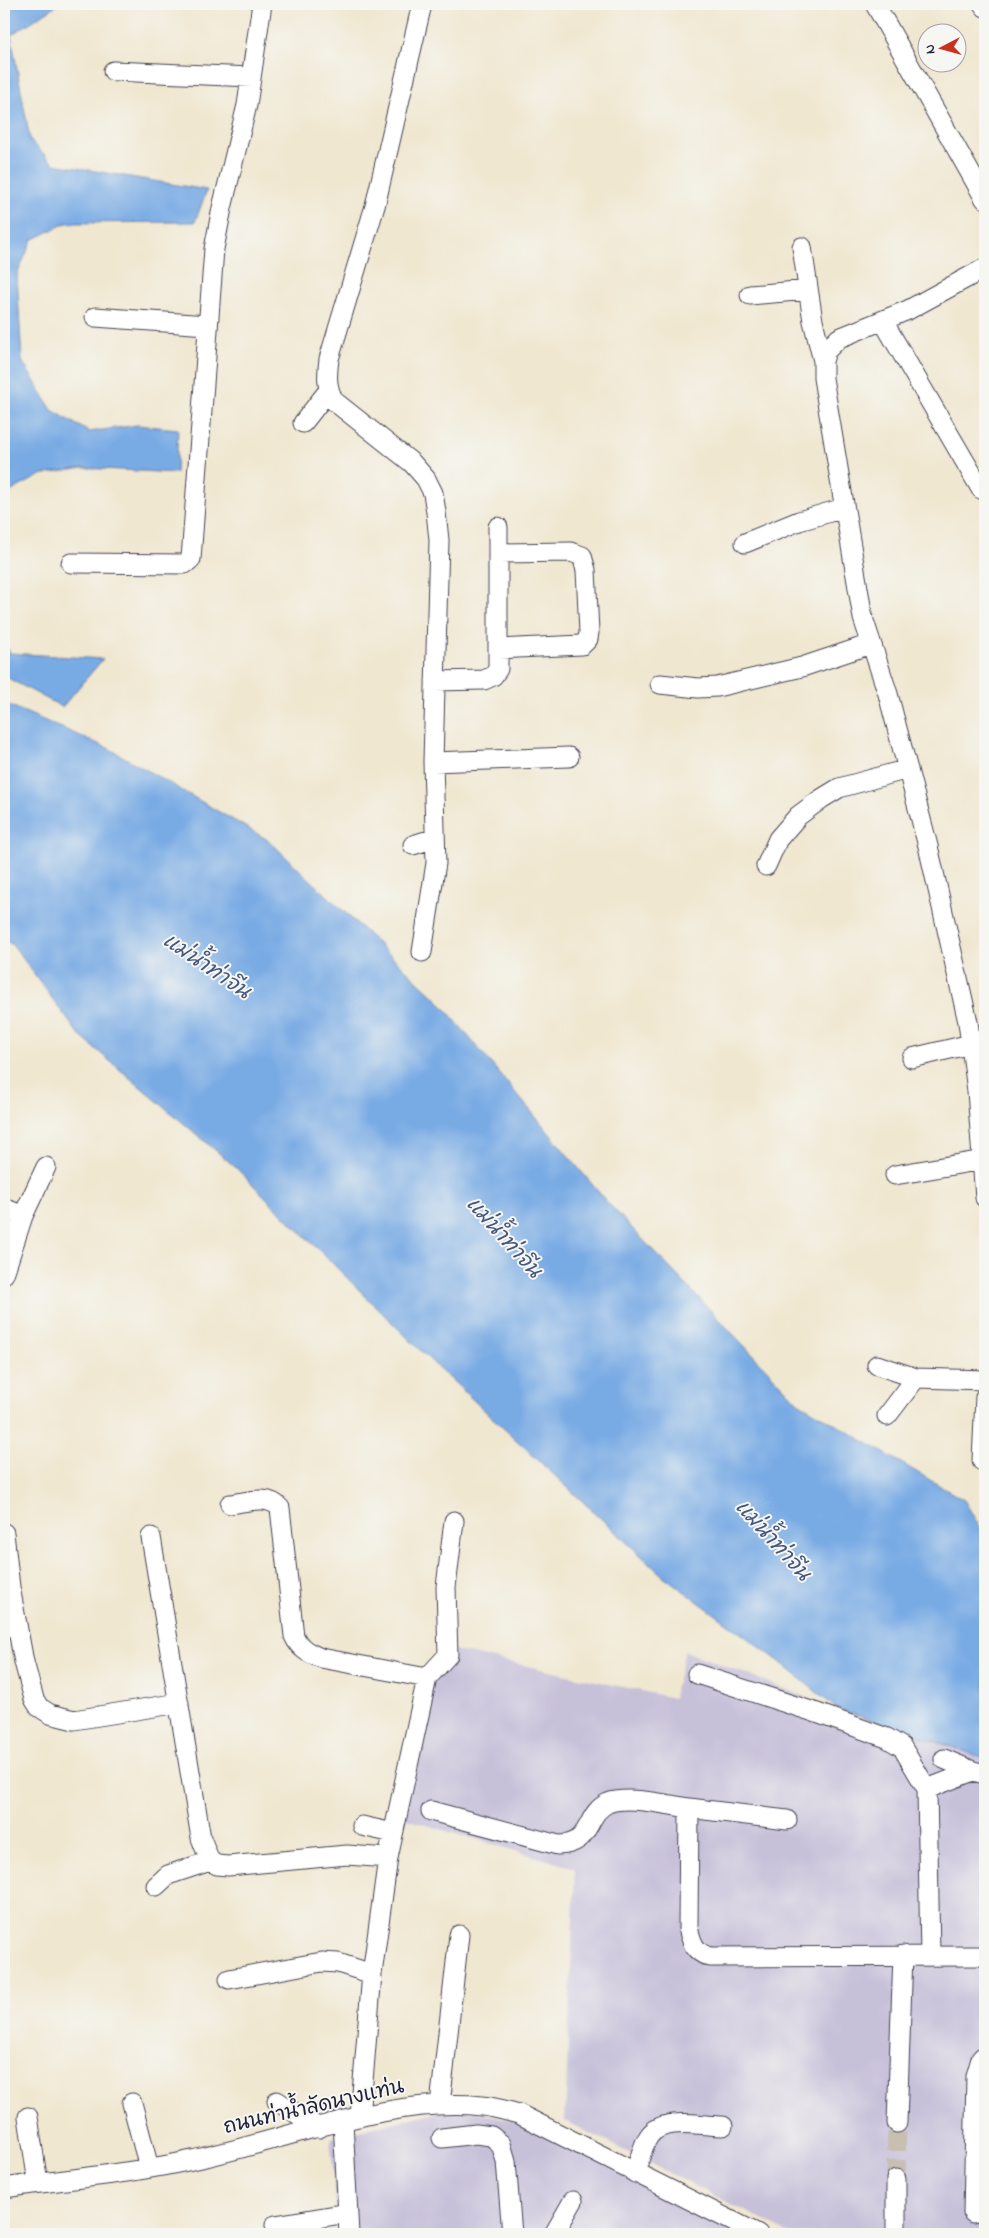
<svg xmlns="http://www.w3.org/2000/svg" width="989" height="2238" viewBox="0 0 989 2238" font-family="'Indie Flower','Playpen Sans Thai',sans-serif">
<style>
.industrial{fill:#c6c0d9}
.water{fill:#78aae4;stroke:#4d6690}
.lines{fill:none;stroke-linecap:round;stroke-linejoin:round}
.minor-tunnel{stroke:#c7c0b2;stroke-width:19;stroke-dasharray:19 9;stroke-linecap:butt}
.minor-casing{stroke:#414051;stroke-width:21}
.minor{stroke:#fff;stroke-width:19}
.labels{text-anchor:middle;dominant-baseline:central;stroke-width:4;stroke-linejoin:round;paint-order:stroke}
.street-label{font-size:20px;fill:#22223b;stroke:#f6f6f2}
.water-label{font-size:21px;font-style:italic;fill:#44587f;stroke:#f6f6f2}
</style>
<rect width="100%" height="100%" fill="#f6f6f2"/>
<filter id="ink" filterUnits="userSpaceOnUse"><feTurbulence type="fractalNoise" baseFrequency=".02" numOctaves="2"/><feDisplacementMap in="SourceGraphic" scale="10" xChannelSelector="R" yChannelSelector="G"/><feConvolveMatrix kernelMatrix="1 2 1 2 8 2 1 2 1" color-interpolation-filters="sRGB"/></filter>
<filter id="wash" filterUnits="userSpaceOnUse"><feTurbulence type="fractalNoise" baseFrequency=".0096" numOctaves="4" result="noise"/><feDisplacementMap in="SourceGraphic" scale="20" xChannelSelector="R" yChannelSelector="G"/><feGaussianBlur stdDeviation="1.12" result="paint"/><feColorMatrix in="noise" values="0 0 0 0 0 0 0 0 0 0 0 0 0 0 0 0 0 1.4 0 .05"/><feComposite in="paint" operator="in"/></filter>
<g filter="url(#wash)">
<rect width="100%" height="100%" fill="#f0e7d0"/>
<path class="industrial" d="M440,1647L673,1698L685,1651L835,1708L985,1758V2234H791L565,2121L575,1868L388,1814Z
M457,2107L532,2125L735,2234H339L330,2138Z"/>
<path class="water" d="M4,4H59L11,35L30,140L54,164L207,190L195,222L66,223L32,240L17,275L22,361L52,410L89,432L137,425L178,429L176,473L83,468L41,475L4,495Z
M4,641L10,653L103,659L62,707L4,676Z
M4,703L110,749L268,840L438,1000L606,1201L798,1402L964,1500L985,1536V1758L836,1708L780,1662L662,1575L429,1359L233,1165L79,1035L13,945L4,940Z"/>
</g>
<g filter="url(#ink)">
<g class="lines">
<path class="minor-tunnel" d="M896,2179L897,2123"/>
<defs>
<path id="minor" d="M422,4L375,206L329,359C327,375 326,387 334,401L412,463L426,479L433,493L436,512L439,540L433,762L436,863L422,952
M875,4L985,199
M983,4L985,7
M113,71L251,77
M802,247L813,321L823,361
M985,268L908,310L839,338L826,351L823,361V378L863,618L888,694L928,846L968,1022L977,1091L985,1198
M750,295L808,290
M95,317L207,325
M883,321L981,489
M303,423L328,391
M745,543L799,521L844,508
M498,553L571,552L582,556L586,570L589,632L588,639L582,645L499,649
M71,563L185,564L191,559L214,249L222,208L247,105L262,4
M435,681L484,680L493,676L498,669V527
M660,684L698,688L717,687L802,667L871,644
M433,762L569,757
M413,845L435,838
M766,866L778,839L798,816L821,799L839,788L908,769
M912,1058L971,1044
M895,1175L983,1160
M4,1208L23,1216
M4,1274L23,1216L46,1167
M877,1365L916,1378L985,1380
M887,1416L916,1378
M982,1461L985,1397
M230,1504C247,1502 268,1494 280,1508L294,1636C300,1649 308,1653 321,1658L427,1678L388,1858L372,1974L360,2117
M4,1533L10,1587L24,1662L34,1699L39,1707L50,1714L74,1720L179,1703
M151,1537L201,1838L210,1861L217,1865L228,1866L347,1855L388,1858
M697,1674L814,1712L887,1738L902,1747L927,1789L930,1956
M427,1678L448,1655L446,1587L454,1521
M944,1759L973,1771
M927,1789L973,1771L985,1774
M431,1811L558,1845C593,1845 584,1814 608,1803C628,1795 668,1805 689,1808
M787,1820L689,1808L688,1928C692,1943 694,1952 710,1957L985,1956
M362,1826L393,1833
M156,1886L168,1875L210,1861
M229,1979L322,1962L338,1963L372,1974
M277,2101L319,2128
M132,2103L149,2168
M440,2105L459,1935
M28,2117L38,2183
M343,2122L349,2234
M897,2123L903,1955
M442,2138L476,2134L491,2136L501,2144L506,2161L512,2234
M635,2173C639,2162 642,2146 649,2136C663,2116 701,2126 723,2126
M4,2188C66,2179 130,2174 192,2160C284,2141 388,2096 482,2106C494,2107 507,2111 519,2114L758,2234
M973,2213L976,2076L981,2059L985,2055
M275,2225L348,2213
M554,2234L573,2201
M896,2234V2179"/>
</defs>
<use href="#minor" class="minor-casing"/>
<use href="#minor" class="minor"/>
</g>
</g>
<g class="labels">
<g class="street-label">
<text transform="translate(314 2108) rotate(-13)">ถนนท่าน้ำลัดนางแท่น</text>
</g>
<g class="water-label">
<text transform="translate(206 967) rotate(34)">แม่น้ำท่าจีน</text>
<text transform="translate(503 1238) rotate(48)">แม่น้ำท่าจีน</text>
<text transform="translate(772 1541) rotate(48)">แม่น้ำท่าจีน</text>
</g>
</g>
<rect width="989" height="2238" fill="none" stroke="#f6f6f2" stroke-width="20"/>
<g transform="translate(942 48) rotate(264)"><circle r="24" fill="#f6f6f2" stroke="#a1a1a9"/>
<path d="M0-4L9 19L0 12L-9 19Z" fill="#c8321e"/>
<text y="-8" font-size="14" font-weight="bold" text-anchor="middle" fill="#22223b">N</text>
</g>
</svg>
